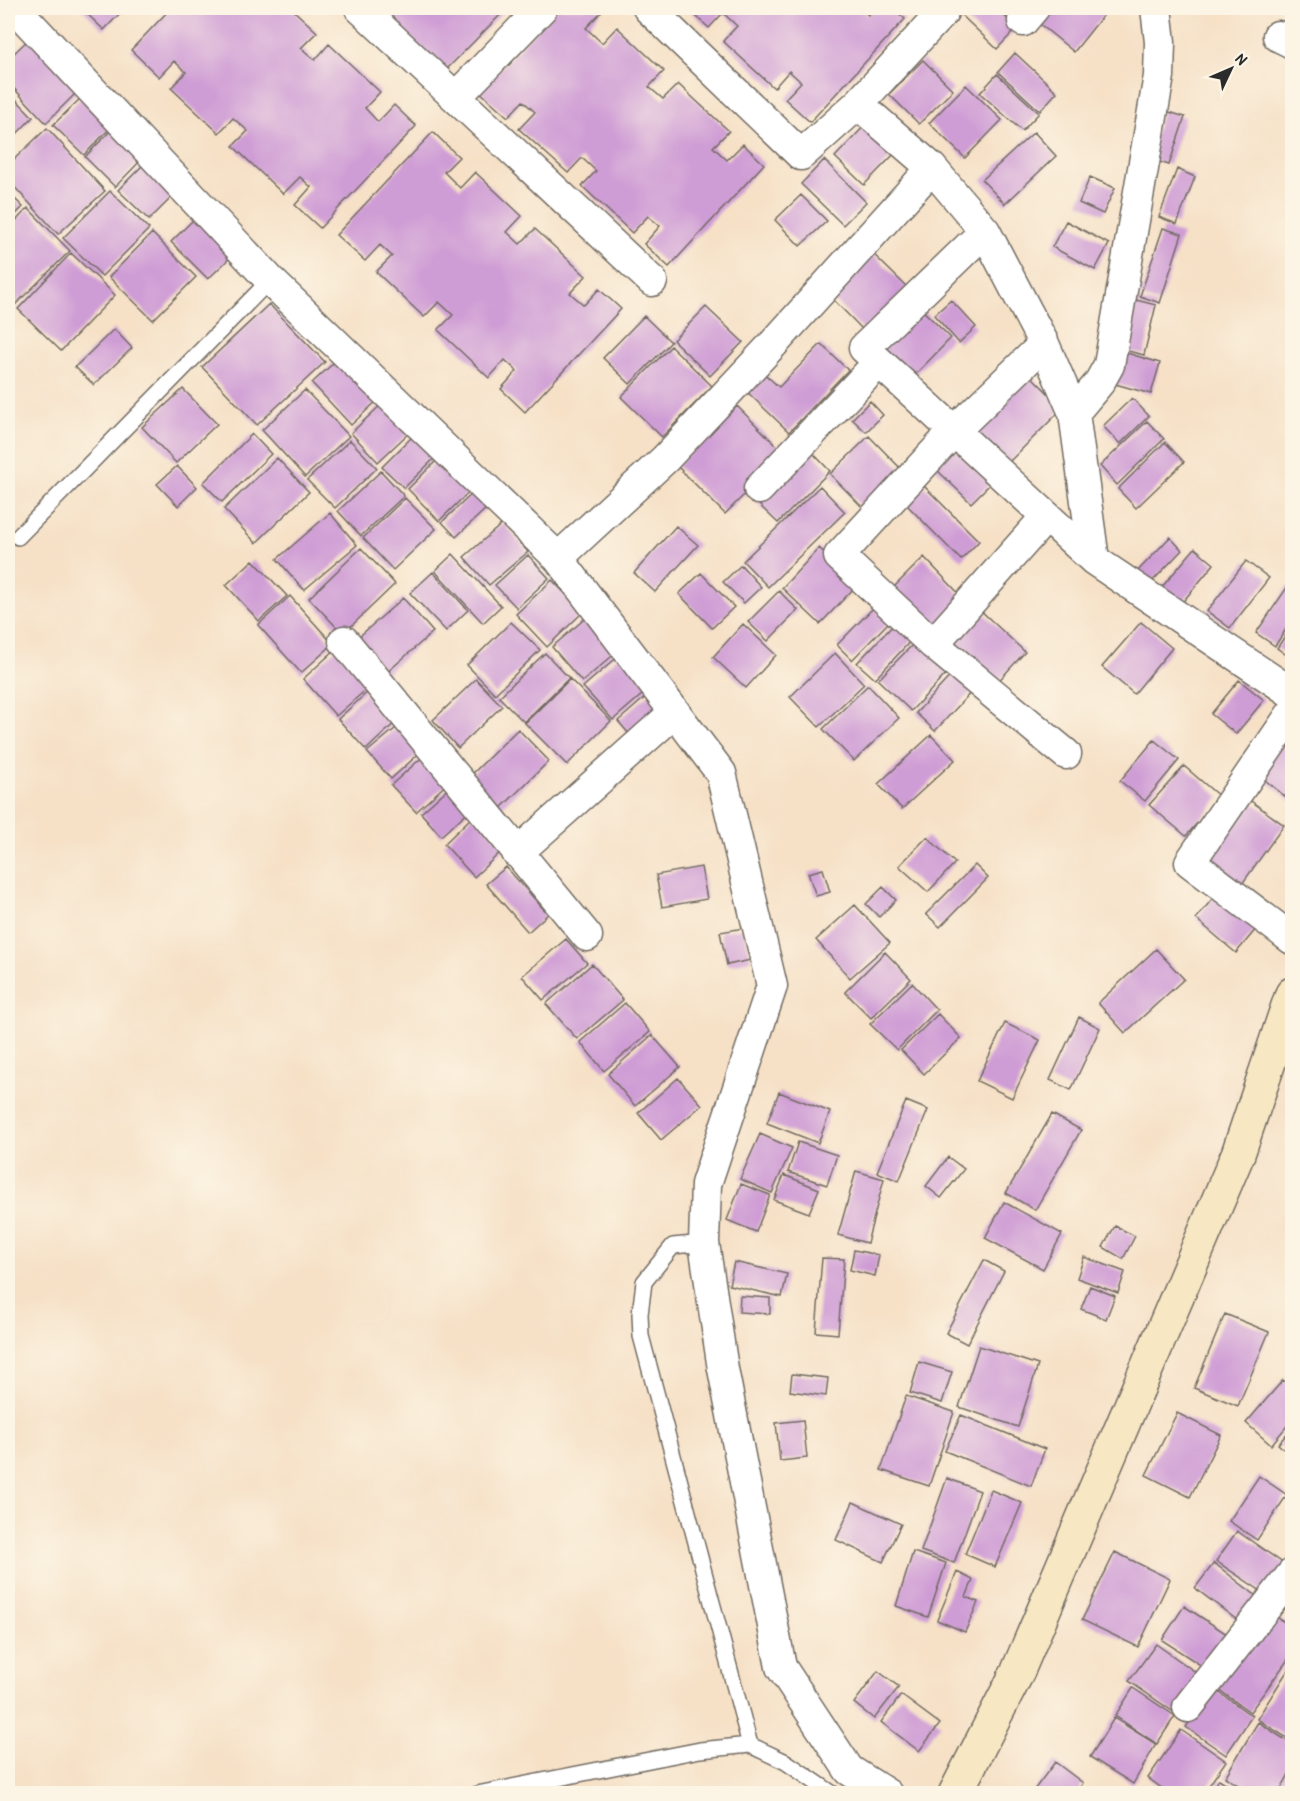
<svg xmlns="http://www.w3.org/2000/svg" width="1300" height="1801" viewBox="0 0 1300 1801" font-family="'Patrick Hand',sans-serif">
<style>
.building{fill:#cf9dd5}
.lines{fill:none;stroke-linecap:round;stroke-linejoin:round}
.lane-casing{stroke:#726b62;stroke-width:18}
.street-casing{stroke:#726b62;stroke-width:33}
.secondary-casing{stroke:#726b62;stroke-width:36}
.lane{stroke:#fff;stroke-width:15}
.street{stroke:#fff;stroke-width:30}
.secondary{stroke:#f7e8c3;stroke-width:33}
</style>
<rect width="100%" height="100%" fill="#fcf5e5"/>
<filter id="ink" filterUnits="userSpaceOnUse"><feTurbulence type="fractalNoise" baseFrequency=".0167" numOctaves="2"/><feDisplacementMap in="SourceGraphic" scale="12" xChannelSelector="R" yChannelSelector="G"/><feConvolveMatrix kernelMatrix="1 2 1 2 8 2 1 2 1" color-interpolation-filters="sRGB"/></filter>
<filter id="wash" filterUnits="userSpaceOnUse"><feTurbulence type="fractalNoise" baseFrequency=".008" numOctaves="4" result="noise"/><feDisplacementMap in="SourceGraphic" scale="24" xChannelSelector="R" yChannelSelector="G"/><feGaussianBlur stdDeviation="1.35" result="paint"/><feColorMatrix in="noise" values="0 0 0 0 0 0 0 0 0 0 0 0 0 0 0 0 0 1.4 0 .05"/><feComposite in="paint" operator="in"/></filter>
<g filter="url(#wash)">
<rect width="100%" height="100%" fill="#f6e1c7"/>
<g id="blocks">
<path class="building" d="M81,8H125L104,30Z
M171,8H291L317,32L301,48L315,60L329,44L380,92L365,108L378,122L394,105L416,126L320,228L295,205L311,187L300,177L283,194L233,146L248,131L233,118L219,133L171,88L186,72L174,61L159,77L131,50Z
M378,8H507L444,72Z
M557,8H596L601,12L586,28L602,43L617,27L664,71L649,87L663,99L678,84L729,131L713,147L727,160L743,144L764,164L669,267L644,244L660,226L648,216L632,233L582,186L596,171L582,158L568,173L519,129L535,112L523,101L508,117L479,91Z
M687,8H860L868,15L875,8H893L905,19L810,122L785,99L801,82L789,71L774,88L723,41L737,26L723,13L709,28Z
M954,8H996L1017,28L997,49Z
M1047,8H1109L1074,52L1036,21Z
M31,37L80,89L46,123L8,82V59Z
M1015,53L1057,92L1040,111L998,72Z
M923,60L953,90L919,124L889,94Z
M997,74L1039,113L1022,131L980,93Z
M966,85L1002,120L965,158L929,123Z
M8,91L33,117L8,143Z
M85,94L115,123L84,155L53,125Z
M1163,110L1185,117L1169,165L1147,158Z
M868,122L898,150L864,185L835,157Z
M116,125L146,155L115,187L85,157Z
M47,128L105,191L58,234L8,180V165Z
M433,132L459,157L444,172L460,188L475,172L522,216L507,232L520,244L535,229L586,276L570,293L584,305L599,289L621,309L525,412L501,389L517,371L505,360L489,378L438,330L453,315L439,302L424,317L376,272L392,256L380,245L365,261L336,235Z
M1034,132L1056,156L1005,204L982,180Z
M149,159L180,189L149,220L118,190Z
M824,160L866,202L843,225L801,184Z
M1177,169L1195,177L1177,224L1159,217Z
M1090,177L1115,188L1103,214L1079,203Z
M110,191L149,229L102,276L63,238Z
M8,192L23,207L8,222Z
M801,195L827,221L800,246L775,220Z
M28,208L70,251L15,305L8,297V229Z
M202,211L239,249L208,279L171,242Z
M1066,221L1109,244L1095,270L1052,247Z
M1163,228L1182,234L1160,303L1140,296Z
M152,233L196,277L153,320L109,277Z
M868,249L908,288L865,332L826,292Z
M71,253L115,295L61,351L18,309Z
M1132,299L1156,305L1144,355L1120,349Z
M951,300L976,327L959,343L934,315Z
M269,304L325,362L257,425L202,367Z
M916,304L951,338L907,383L872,349Z
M706,307L743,342L710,376L673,340Z
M644,316L671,342L630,384L603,358Z
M114,329L132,348L94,385L75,367Z
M821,344L848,370L789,432L741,386L758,368L779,387Z
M671,346L712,386L662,437L621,397Z
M1117,350L1160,363L1151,394L1108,382Z
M341,356L380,398L351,425L312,383Z
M1025,370L1063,408L1003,468L966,431Z
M183,389L217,424L176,463L142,427Z
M305,390L349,436L305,477L262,430Z
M1132,398L1149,416L1120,444L1103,426Z
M386,400L413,429L378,462L351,433Z
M870,401L883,415L866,432L852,419Z
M737,406L785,454L725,514L677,466Z
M1147,421L1164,439L1117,485L1100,466Z
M418,431L440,453L404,488L382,467Z
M252,434L271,454L222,502L203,483Z
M869,436L905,473L866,511L830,474Z
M350,440L377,468L335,508L307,480Z
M1165,442L1184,462L1136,508L1118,489Z
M953,447L990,484L971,503L934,467Z
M808,448L830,471L778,523L755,501Z
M441,456L473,488L439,521L408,489Z
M277,458L309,492L256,543L224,509Z
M177,466L197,487L178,506L157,484Z
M381,471L404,496L361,536L338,511Z
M919,481L979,541L961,560L901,499Z
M820,486L845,512L768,587L743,561Z
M475,491L489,506L456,537L442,522Z
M405,498L436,529L393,570L363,538Z
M330,513L357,545L304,590L277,559Z
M503,523L528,552L489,585L464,557Z
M676,526L698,545L655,592L634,573Z
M1170,537L1182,550L1148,586L1135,574Z
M361,548L395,584L343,634L309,598Z
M819,548L858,584L820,624L782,588Z
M1195,548L1214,564L1176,610L1156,594Z
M453,554L501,606L483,623L435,571Z
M528,555L549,578L517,608L495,585Z
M924,557L966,601L936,632L893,588Z
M253,560L287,596L259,621L226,585Z
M1246,561L1269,578L1230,628L1207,611Z
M741,565L761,587L744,603L723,582Z
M433,572L468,610L446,631L410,593Z
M701,573L734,607L712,628L679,594Z
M552,580L583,612L547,647L516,614Z
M1288,586L1292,589V620L1275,646L1256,633Z
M779,591L798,610L768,641L748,622Z
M290,596L333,644L301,673L258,625Z
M403,598L433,632L384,675L354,641Z
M874,607L889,622L852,660L837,645Z
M978,608L1025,652L994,686L947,641Z
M588,616L618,651L582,682L552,647Z
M900,618L917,634L875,679L857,663Z
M511,622L540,650L495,694L467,665Z
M1141,622L1172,648L1134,694L1102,667Z
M743,624L776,655L746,688L713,657Z
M1292,626V659L1277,648Z
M919,638L951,669L911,711L878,680Z
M336,649L369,687L336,716L303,679Z
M545,653L569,678L524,722L499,697Z
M835,653L864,684L819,727L790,697Z
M621,654L651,687L613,720L583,687Z
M954,672L973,690L935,731L916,713Z
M476,679L502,706L458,748L433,720Z
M570,679L611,721L567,765L525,723Z
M1239,680L1264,700L1236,734L1211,714Z
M868,685L899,718L854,761L823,729Z
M372,688L399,719L366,750L338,719Z
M648,695L666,715L636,742L618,721Z
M401,724L423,750L391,779L367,752Z
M1292,725V802L1255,772Z
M518,729L549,761L500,809L469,777Z
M931,735L955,760L902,809L878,784Z
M1154,740L1179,760L1145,801L1120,781Z
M427,753L451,780L416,812L391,785Z
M1184,766L1220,797L1186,836L1149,805Z
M453,784L473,807L441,836L421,813Z
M1240,793L1284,825L1237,891L1193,860Z
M474,815L505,848L474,877L444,844Z
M927,837L955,863L928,892L899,866Z
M975,865L988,878L940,927L926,914Z
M506,867L548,914L528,932L486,884Z
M701,867L707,899L662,907L656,875Z
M823,869L830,892L816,896L808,873Z
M883,887L896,900L879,917L866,904Z
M1221,888L1262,922L1236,953L1196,919Z
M855,905L890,943L850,978L816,940Z
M744,928L751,960L727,965L720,932Z
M566,939L587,963L543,1000L522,976Z
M1156,949L1184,979L1125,1033L1098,1003Z
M885,952L911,979L871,1018L845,992Z
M592,964L623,1000L577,1039L546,1004Z
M912,983L937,1010L897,1050L870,1024Z
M625,1003L650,1032L604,1071L580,1042Z
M938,1014L961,1038L924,1074L901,1050Z
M1079,1017L1100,1028L1071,1090L1050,1080Z
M1005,1023L1040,1040L1012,1098L977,1081Z
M652,1035L680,1067L635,1106L608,1074Z
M678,1078L702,1105L661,1140L638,1113Z
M779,1092L830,1112L818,1143L767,1123Z
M906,1101L928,1110L899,1181L877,1172Z
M1052,1114L1081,1130L1035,1210L1006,1193Z
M760,1134L792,1148L772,1193L740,1179Z
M798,1142L837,1155L827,1185L788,1172Z
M948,1157L964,1169L941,1198L926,1186Z
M856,1171L884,1179L867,1243L838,1235Z
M784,1175L819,1189L809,1213L774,1200Z
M741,1184L770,1195L756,1232L727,1220Z
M1004,1202L1062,1234L1043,1269L985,1238Z
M1115,1226L1135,1236L1123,1259L1103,1247Z
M854,1250L879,1255L875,1276L850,1270Z
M1084,1257L1125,1272L1118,1293L1077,1278Z
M822,1258L844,1259L838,1334L816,1332Z
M984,1260L1004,1271L967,1344L946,1333Z
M734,1262L787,1274L782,1297L729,1285Z
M1090,1286L1115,1296L1106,1319L1081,1309Z
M740,1296L770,1298V1314L739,1312Z
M1225,1314L1269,1332L1238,1406L1194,1388Z
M979,1346L1038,1365L1018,1427L959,1407Z
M919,1362L952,1372L942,1403L910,1393Z
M792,1374L828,1378L826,1396L790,1391Z
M1283,1380L1292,1388V1420L1271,1445L1246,1423Z
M906,1396L954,1412L929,1486L881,1470Z
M1177,1413L1221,1435L1190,1497L1146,1475Z
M961,1415L1045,1449L1031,1486L945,1451Z
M803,1420L807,1458L780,1461L776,1423Z
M1292,1428V1456L1278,1444Z
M1259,1476L1287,1495L1257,1540L1229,1521Z
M947,1478L980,1491L954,1563L921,1551Z
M991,1490L1022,1503L995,1567L965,1554Z
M853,1502L901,1524L883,1562L836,1540Z
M1237,1531L1287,1566L1267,1595L1216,1561Z
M913,1552L946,1563L928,1617L896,1606Z
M1115,1552L1170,1579L1138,1647L1082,1620Z
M1214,1563L1259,1598L1241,1623L1195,1588Z
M957,1572L973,1580L966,1597L978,1602L965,1632L937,1620Z
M1184,1606L1230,1636L1208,1670L1162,1640Z
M1270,1612L1292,1628V1654L1250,1712L1215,1687Z
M1156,1644L1201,1676L1175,1713L1129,1681Z
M1291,1665L1292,1666V1741L1257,1719Z
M878,1671L899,1687L874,1719L854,1703Z
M1133,1688L1175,1716L1157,1744L1115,1716Z
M1213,1688L1252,1716L1226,1755L1186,1727Z
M901,1695L940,1724L919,1751L881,1722Z
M1114,1718L1156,1744L1133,1784L1090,1757Z
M1258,1722L1292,1744V1769L1278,1794H1252L1225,1777Z
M1181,1730L1226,1761L1203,1794H1170L1148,1778Z
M1055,1762L1083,1783L1076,1794H1031Z
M1219,1779L1243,1794H1211Z"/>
</g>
</g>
<g filter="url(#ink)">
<use href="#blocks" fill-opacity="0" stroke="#726b62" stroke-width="1.5"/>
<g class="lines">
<defs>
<path id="lane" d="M18,537L270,280
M704,1243L673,1246L644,1282L640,1314L641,1336L750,1745
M477,1794L700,1750L750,1745L786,1762L833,1794"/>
<path id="street" d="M15,8L270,280L558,558L721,773L772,986L706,1184L704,1243L723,1369L781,1667L849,1770L887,1794
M360,8L652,281
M648,8L801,155L858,104L943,12L938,8
M1023,21L1034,8
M1278,36L1292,43
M456,97L542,8
M858,104L932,168L985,231L1044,344L1074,413L1094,560
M985,231L864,348L1094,560L1292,693
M1044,344L954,431L839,556L933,644L1066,754
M1074,413L1099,383L1109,365L1159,76L1160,42L1156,8
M759,489L879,362
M558,558L665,459L776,341L932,168
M344,641L587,936
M933,644L1046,517
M1292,713L1190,862L1292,939
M517,853L675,712
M1188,1707L1292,1574"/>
<path id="secondary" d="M955,1794L1017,1673L1238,1154L1292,994"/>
</defs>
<use href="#lane" class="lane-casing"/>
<use href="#street" class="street-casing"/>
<use href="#secondary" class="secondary-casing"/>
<use href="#lane" class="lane"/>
<use href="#street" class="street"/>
<use href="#secondary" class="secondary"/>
</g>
</g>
<rect width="1300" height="1801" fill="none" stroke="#fcf5e5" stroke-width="30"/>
<g transform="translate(1231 69) rotate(46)" stroke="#fcf5e5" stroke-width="4.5" paint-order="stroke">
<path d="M0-4.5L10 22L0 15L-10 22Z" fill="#2b2b2b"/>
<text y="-9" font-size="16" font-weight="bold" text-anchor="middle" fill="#2b2b2b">N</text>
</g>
</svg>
